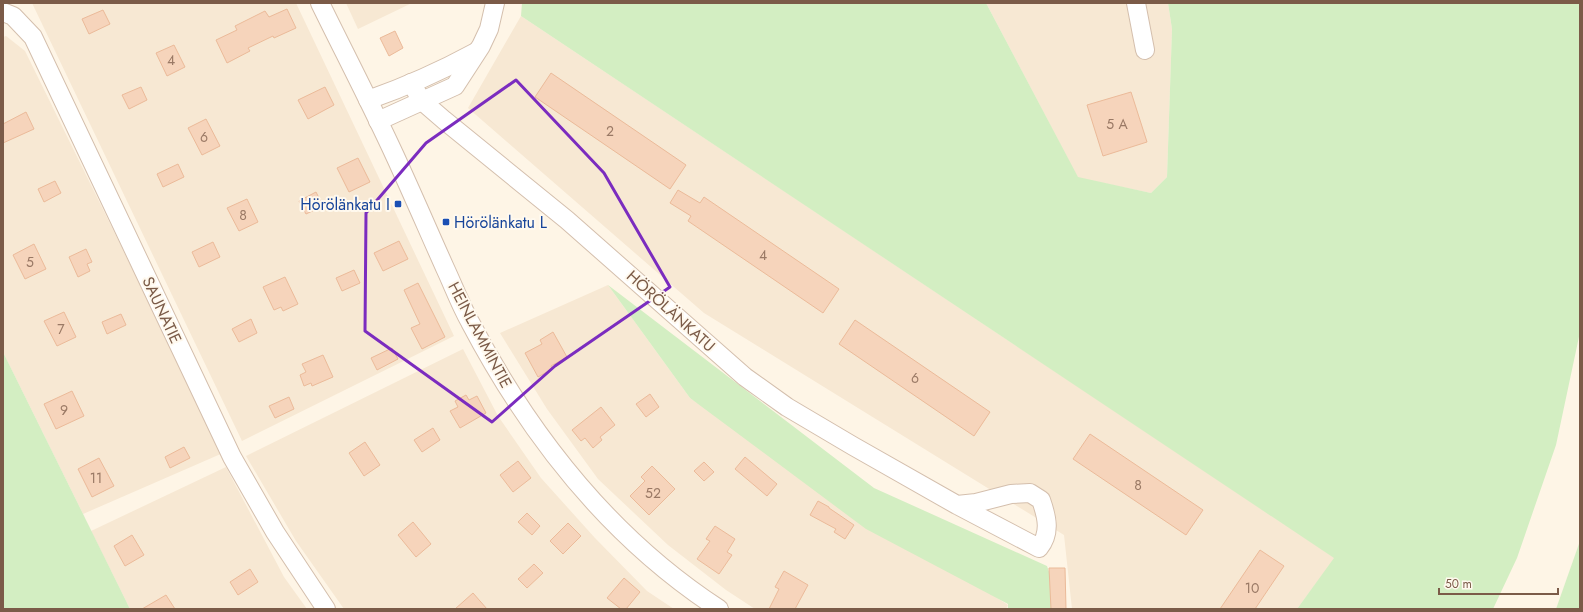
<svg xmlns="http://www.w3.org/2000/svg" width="1583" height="612" font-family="Jost,sans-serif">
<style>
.residential{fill:#f7e8d3}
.green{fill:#d3eec2}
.building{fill:#f6d4bb;stroke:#ebba99}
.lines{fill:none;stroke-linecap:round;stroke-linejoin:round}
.minor-casing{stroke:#d4bfad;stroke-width:20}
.minor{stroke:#fff;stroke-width:18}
.marked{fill:none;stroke:#7b2cbf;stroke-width:3;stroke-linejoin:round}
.transit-dot{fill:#1a4fb4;stroke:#fff9ee;stroke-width:1.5}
.labels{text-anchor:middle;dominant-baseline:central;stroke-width:4;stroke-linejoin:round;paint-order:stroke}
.number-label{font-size:14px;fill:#9a7965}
.transit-label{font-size:16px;fill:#164399;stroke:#fff9ee;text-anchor:end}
.street-label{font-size:16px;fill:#7b5b48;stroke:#fff9ee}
</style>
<rect width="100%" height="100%" fill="#fef5e6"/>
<!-- residential -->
<g class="residential">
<path d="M32 3H296L454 336 242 441Z"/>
<path d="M346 3H412L358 29Z"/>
<path d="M986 3H1168L1172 29 1167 177 1151 193 1078 178Z"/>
<path d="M521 16 1335 558 1297 609H1072L1064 535 704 313 468 108Z"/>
<path d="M6 36 25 51 223 453 83 514 3 352V37Z"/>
<path d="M608 285 690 398 1008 605 1006 609H755L726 590 668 545 598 479 547 409 500 333Z"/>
<path d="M463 349 498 416 541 478 595 538 647 591 674 609H344L296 541 246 456Z"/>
<path d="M226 467 284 577 307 609H130L91 531Z"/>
</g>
<!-- green -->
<g class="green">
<path d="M522 3H986L1078 177 1151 193 1167 177 1172 29 1168 3H1580V332L1556 445 1517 558 1493 609H1297L1334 558 521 16Z"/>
<path d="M608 285 874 488 1047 566 1062 609H1008V604L866 529 690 398Z"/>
<path d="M3 352 130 609H3Z"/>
<path d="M1580 541V609H1556Z"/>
</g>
<!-- building -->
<g class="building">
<path d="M287 9 296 28 274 38 273 36 248 48 250 51 227 63 216 40 237 30 235 26 265 11 269 17Z"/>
<path d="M103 10 110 24 89 34 82 19Z"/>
<path d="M395 31 403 48 389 56 380 38Z"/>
<path d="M174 45 185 67 167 76 156 53Z"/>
<path d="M551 73 686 165 670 189 535 97Z"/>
<path d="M141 87 147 100 129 109 122 95Z"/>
<path d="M325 87 334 105 308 119 298 100Z"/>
<path d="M1131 92 1147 142 1103 156 1087 105Z"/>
<path d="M26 112 34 129 3 143V124Z"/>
<path d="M206 119 220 146 202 155 188 128Z"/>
<path d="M358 158 370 182 349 192 337 168Z"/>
<path d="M178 164 184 177 163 187 157 174Z"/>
<path d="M55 181 61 193 44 202 38 189Z"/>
<path d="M678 190 700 203 704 197 839 289 823 313 688 221 691 216 670 203Z"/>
<path d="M316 192 323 206 306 214 299 201Z"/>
<path d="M247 199 258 222 239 231 227 208Z"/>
<path d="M399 241 408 259 383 271 374 253Z"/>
<path d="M213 242 220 257 199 267 192 252Z"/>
<path d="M34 244 46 269 25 279 13 255Z"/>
<path d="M86 249 92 262 87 264 90 271 78 277 69 257Z"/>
<path d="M354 270 360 283 342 291 336 278Z"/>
<path d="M285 277 298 304 283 311 281 307 274 310 263 287Z"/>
<path d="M418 283 445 337 422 349 411 328 420 324 404 290Z"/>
<path d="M64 312 76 337 57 346 44 321Z"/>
<path d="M121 314 126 325 107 334 102 322Z"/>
<path d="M251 319 257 333 239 342 232 329Z"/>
<path d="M855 320 990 412 974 436 839 344Z"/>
<path d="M553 332 567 357 551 366 552 369 538 377 525 353 542 344 540 340Z"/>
<path d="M392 348 398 359 377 370 371 358Z"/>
<path d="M323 355 333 377 312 386 311 383 304 386 300 375 306 372 302 364Z"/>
<path d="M72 391 84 416 56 429 44 404Z"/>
<path d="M650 394 659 407 646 417 636 404Z"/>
<path d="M466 395 469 400 477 396 486 413 460 428 450 411 458 407 455 401Z"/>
<path d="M289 397 294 409 275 418 269 406Z"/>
<path d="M601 407 615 425 600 437 602 440 593 448 585 438 581 441 572 430Z"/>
<path d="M433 428 440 440 422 452 414 440Z"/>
<path d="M1090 434 1203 510 1186 535 1073 459Z"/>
<path d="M365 442 380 465 364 476 349 453Z"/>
<path d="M184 447 190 458 170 468 165 457Z"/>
<path d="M745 457 777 484 767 496 735 469Z"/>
<path d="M99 458 114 486 92 497 78 469Z"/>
<path d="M518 461 531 478 513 492 500 475Z"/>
<path d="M704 462 714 472 704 481 694 471Z"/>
<path d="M652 466 675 489 649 515 630 496 645 481 641 477Z"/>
<path d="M818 501 829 507V508L854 525 845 539 834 532 836 529 810 515Z"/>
<path d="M527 513 540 526 532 535 518 522Z"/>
<path d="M413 522 431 544 416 557 398 535Z"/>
<path d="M568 523 581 536 563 554 550 541Z"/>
<path d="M715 526 735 539 727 552 732 555 719 574 697 559 710 541 706 539Z"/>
<path d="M132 535 144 555 125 566 114 546Z"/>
<path d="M1260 550 1284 566 1255 609H1220Z"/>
<path d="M534 564 543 573 527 588 518 579Z"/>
<path d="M1049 568H1065L1066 609H1051Z"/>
<path d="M250 569 258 582 238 595 230 582Z"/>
<path d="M784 571 808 585 795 609H769L779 589 775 587Z"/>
<path d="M624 578 640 592 626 609H621L607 598Z"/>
<path d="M473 593 487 609H455Z"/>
<path d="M166 595 175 609H142Z"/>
</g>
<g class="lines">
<defs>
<g id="minor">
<path d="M320 3C345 54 371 104 395 156 412 193 428 230 445 268 453 285 460 304 470 322 530 436 610 538 719 609"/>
<path d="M1136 3 1145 50"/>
<path d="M3 12 13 16 33 37 232 457 275 532 326 609"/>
<path d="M411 83 422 101 444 120 567 220 745 377 787 407 853 446 957 505 1039 548C1051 533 1047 517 1041 500L1030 493 1011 494 976 503 957 505"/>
<path d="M368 100C405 87 441 71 476 52"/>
<path d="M378 121 455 86 481 46 489 29 495 3"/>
</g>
</defs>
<!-- minor casing -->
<use href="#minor" class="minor-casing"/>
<!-- minor -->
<use href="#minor" class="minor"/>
</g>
<!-- marked area -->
<path class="marked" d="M516 80 604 173 670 287 555 366 492 422 365 331 366 213 426 143Z"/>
<!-- markers -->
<g class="transit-dot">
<rect x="394" y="200" width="8" height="8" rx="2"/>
<rect x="442" y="218" width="8" height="8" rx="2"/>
</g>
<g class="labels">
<!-- number labels -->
<g class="number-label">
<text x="171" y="60">4</text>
<text x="1117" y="124">5 A</text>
<text x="610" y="131">2</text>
<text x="204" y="137">6</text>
<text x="243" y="215">8</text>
<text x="763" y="255">4</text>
<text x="30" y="262">5</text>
<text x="61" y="329">7</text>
<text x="915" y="378">6</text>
<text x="64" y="410">9</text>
<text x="96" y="478">11</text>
<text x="1138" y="485">8</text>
<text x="653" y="493">52</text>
<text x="1252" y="588">10</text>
</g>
<!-- transit labels -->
<g class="transit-label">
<text x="390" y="204">Hörölänkatu I</text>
<text x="454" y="222" text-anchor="start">Hörölänkatu L</text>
</g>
<!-- street labels -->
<g class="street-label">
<text transform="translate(162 310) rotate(65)">SAUNATIE</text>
<text transform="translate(671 311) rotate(42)">HÖRÖLÄNKATU</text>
<text transform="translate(480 335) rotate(62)">HEINLAMMINTIE</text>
</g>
</g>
<!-- border -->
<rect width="1583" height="612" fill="none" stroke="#7b5b48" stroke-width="8"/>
<!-- scale -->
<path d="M1439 588v6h119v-6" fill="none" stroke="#7b5b48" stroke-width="2"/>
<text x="1445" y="588" font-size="12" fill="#7b5b48" stroke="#fff9ee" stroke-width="3" paint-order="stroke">50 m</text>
</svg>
